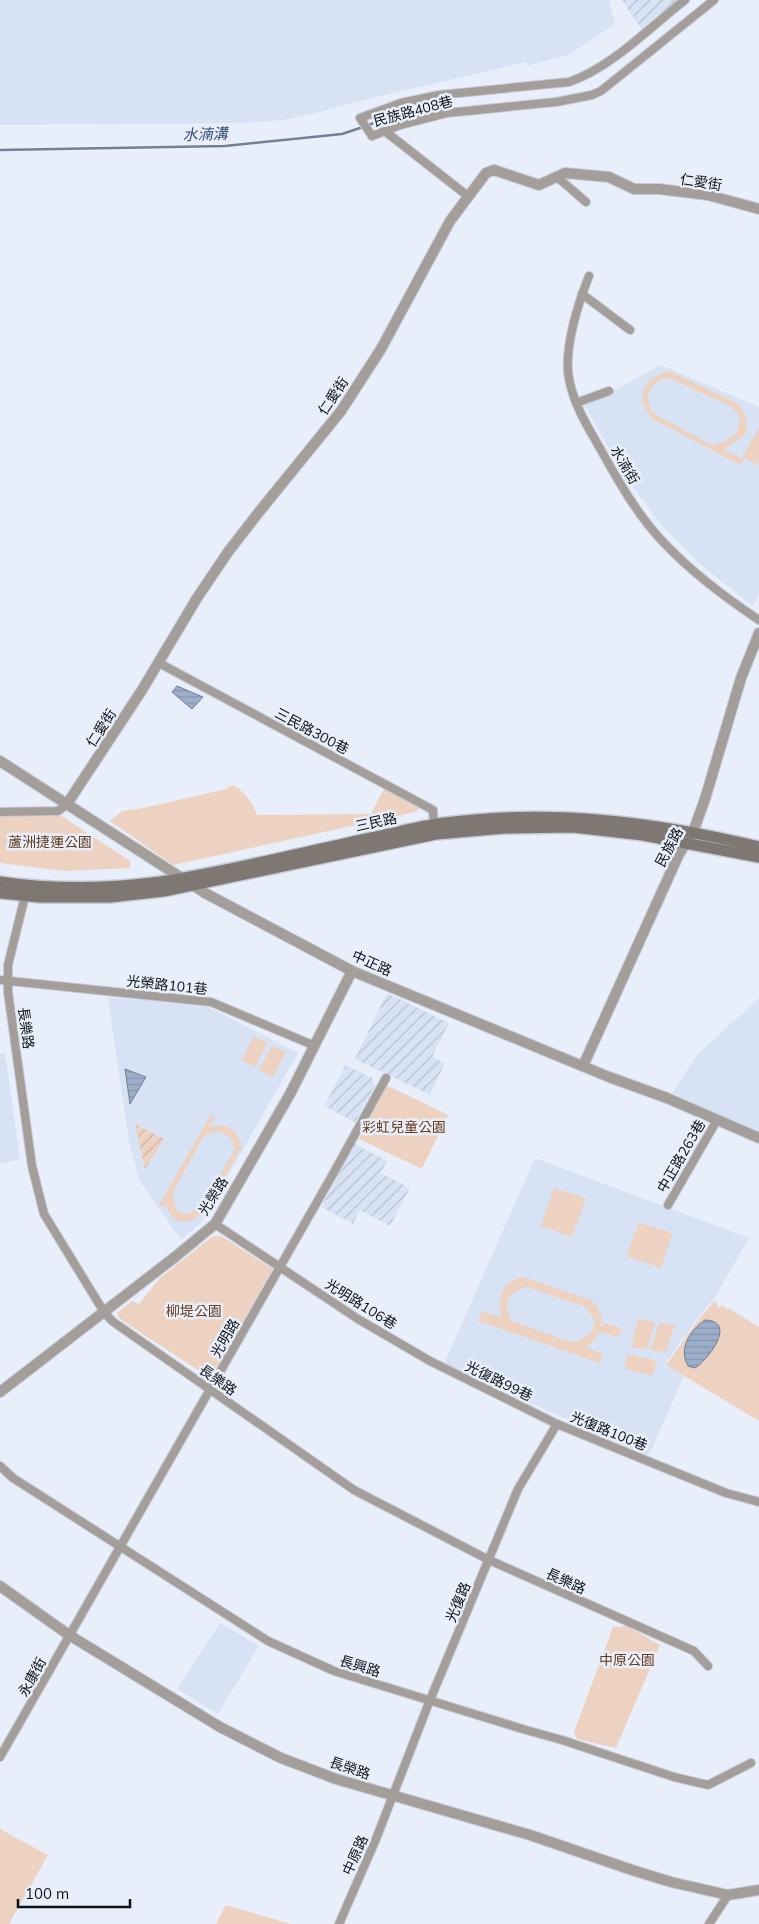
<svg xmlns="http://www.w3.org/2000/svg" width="759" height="1924" font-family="Mulish,'Noto Sans TC',sans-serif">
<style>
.built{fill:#d7e3f4}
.industrial{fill:url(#industrial-furrows)}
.green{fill:#edd2c1;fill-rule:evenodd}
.garden{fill:url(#garden-furrows)}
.water{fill:url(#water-rules);stroke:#727f94}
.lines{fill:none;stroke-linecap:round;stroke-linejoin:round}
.stream{stroke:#727f94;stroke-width:2.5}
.minor-casing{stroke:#c5cbd6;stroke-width:10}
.tertiary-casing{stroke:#c5cbd6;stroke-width:12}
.secondary-casing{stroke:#c5cbd6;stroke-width:14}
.minor{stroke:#a39e9a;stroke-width:8}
.tertiary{stroke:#a39e9a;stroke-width:10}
.secondary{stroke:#7e7772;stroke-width:11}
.labels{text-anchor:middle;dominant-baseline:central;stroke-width:5;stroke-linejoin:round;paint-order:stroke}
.street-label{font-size:14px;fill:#0e1115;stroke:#e8effb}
.park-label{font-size:14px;fill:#663c1d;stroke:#e8effb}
.water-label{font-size:15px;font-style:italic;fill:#334b74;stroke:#e8effb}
</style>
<defs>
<pattern id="industrial-furrows" width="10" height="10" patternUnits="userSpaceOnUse" patternTransform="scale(1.25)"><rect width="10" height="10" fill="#d7e3f4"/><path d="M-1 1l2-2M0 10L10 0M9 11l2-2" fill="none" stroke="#b7c2d0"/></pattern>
<pattern id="garden-furrows" width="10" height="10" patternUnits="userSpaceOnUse" patternTransform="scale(1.25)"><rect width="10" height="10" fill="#edd2c1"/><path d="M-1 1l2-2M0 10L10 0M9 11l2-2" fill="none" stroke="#cab3a5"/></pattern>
<pattern id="water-rules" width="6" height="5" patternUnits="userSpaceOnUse" patternTransform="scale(1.25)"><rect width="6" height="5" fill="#9daeca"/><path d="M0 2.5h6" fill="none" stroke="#8695ad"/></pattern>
</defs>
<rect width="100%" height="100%" fill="#e8effb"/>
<!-- built -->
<g class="built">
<path d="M0 0H609L615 24 570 54 527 66 526 62 364 100 316 113 284 120 245 123 0 125Z"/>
<path d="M661 365 759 407V594L752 606 698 562 659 522 623 473 585 406Z"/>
<path d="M108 998 150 1000 208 1007 298 1053 201 1223 181 1240 139 1180 129 1142Z"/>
<path d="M759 998V1133L672 1093 697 1055Z"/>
<path d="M5 1053 20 1159 0 1164V1054Z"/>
<path d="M535 1158 749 1238 715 1297 695 1322 665 1364 684 1376 650 1453 646 1455 444 1364Z"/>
<path d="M220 1623 259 1646 218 1714 177 1689Z"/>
</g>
<!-- industrial -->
<g class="industrial">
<path d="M622 0H690L645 35Z"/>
<path d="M387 993 449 1023 432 1057 445 1063 430 1095 355 1059Z"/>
<path d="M346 1065 372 1078 375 1086 355 1122 324 1106Z"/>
<path d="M355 1144 387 1161 381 1173 410 1188 390 1226 360 1210 353 1224 321 1207Z"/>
</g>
<!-- green -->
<g class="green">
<path d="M665 372H671L737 403 741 408 747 422V429L745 435 724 449 744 460 740 465 651 418 642 402 644 388 652 378ZM662 379H671L728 405 736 411 740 418 737 433 721 443 712 445 654 414C644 400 647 387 662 379Z"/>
<path d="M758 429H759V465L742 457Z"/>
<path d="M232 785C242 788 254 805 257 815L371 814 384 789 419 808 416 812 173 865 110 821 122 811 143 808 226 789Z"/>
<path d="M0 814 60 815 130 861V868L63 871 0 863Z"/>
<path d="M254 1037 268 1043 255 1067 241 1060Z"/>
<path d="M272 1046 286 1052 273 1077 259 1070Z"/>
<path d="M386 1085 448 1115 422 1169 359 1139Z"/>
<path d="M211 1114 215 1116 209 1127C227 1123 239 1128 241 1148 234 1160 209 1209 201 1215 184 1228 171 1222 165 1203L163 1207 159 1205ZM217 1131 230 1137 235 1149 201 1208 187 1214 180 1212 175 1207 173 1193 203 1137Z"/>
<path d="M554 1188 586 1198 572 1237 541 1226Z"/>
<path d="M639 1223 673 1233 661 1268 626 1256Z"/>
<path d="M213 1236H221L273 1269 210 1378 120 1319 117 1313 132 1301 139 1304 160 1278Z"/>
<path d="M523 1277 591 1300C600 1309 603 1316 601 1328L604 1323 621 1328 619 1337 600 1332 595 1340 586 1347 603 1354 600 1363 478 1321 482 1311 502 1317C496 1299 502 1280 523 1277ZM527 1287 586 1307 595 1321 591 1333 578 1341 571 1342 512 1321C502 1304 508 1292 527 1287Z"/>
<path d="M714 1301 718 1305 717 1307 719 1308 722 1305 726 1308 725 1309H730L759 1327V1421L666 1365 696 1323Z"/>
<path d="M638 1319 655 1322 647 1349 631 1347Z"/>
<path d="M659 1323 675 1325 666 1352 650 1350Z"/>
<path d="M628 1354 657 1361 652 1376 624 1368Z"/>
<path d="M627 1626 660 1645 616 1748 577 1739 574 1732 613 1627Z"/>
<path d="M0 1829 48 1855 9 1924H0Z"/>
<path d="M226 1905 291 1924H216Z"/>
</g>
<!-- garden -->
<path class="garden" d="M135 1124 164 1139 145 1169Z"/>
<!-- water -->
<g class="water">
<path d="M177 686 203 697 192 709 172 692Z"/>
<path d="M125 1069 146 1077 130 1104Z"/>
<path d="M705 1320C738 1321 708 1360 695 1368L688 1366C678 1349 690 1330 705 1320Z"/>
</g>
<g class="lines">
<!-- stream -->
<g class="stream">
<path d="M368 125 407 112"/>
<path d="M0 150 225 146 342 134 363 127"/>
</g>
<defs>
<g id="minor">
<path d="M685 0C650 27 612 67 569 82L439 95 401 103 360 118 372 136 400 125 447 113 556 102 592 95 601 91 714 0"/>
<path d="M386 132 469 197"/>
<path d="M556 176 586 202"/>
<path d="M589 276C578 304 566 342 568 372 571 398 584 421 597 443 617 479 638 517 667 546 695 575 726 598 759 620"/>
<path d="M582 294 630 330"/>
<path d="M576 403 609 391"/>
<path d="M159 663 433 810 434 827"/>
<path d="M0 812 58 811 67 804"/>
<path d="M25 896 8 965V992L32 1166 44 1214 104 1312 112 1321 354 1490 489 1560 694 1651 708 1666"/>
<path d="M0 980 211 1002 315 1046"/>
<path d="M668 1205 717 1120"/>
<path d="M215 1224 358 1319 430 1361 557 1424 726 1493 759 1502"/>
<path d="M0 1466 13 1478 268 1641 334 1671 526 1730 562 1740 674 1777 708 1785 751 1763"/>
<path d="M0 1757 333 1174 386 1078"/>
<path d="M339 1924 376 1839 430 1700 518 1489 557 1424"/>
<path d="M709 1924 728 1895"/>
</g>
<g id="tertiary">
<path d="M0 761 205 893 352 971 609 1077 667 1098 759 1138"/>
<path d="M67 804 142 690 197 598 228 552 259 512 341 411 381 349 450 221 486 173 494 170 539 185 565 173 609 177 634 189H659L708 195 759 209"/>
<path d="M583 1066 679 854 693 832 705 799 741 678 759 633"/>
<path d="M0 1392 175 1257 215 1224 290 1094 352 971"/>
<path d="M0 1586 69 1635 220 1727 281 1758 336 1779 530 1835 632 1870 671 1882 728 1895 759 1890"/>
</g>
<g id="secondary">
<path d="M0 882C54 890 107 889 160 882 231 871 301 853 371 838 395 833 420 826 445 823 551 809 656 822 759 847"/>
<path d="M0 893 40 897H110L164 891 436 834 505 828 573 827 643 835 759 857"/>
</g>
</defs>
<!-- minor casing -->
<use href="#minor" class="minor-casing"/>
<!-- tertiary casing -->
<use href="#tertiary" class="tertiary-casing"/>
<!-- secondary casing -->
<use href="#secondary" class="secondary-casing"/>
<!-- minor -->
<use href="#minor" class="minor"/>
<!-- tertiary -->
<use href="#tertiary" class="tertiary"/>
<!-- secondary -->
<use href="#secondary" class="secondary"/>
</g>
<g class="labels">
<!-- street labels -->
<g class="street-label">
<text transform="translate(413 111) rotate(-15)">民族路408巷</text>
<text transform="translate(701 182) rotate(9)">仁愛街</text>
<text transform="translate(333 396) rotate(-56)">仁愛街</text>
<text transform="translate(625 465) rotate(59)">水湳街</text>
<text transform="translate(101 728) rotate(-57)">仁愛街</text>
<text transform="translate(312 731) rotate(28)">三民路300巷</text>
<text transform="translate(376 822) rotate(-12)">三民路</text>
<text transform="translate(669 847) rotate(-62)">民族路</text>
<text transform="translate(372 963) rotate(24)">中正路</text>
<text transform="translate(167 985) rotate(6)">光榮路101巷</text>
<text transform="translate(26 1028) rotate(82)">長樂路</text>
<text transform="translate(681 1156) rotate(-60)">中正路263巷</text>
<text transform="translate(213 1196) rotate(-58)">光榮路</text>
<text transform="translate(361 1304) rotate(32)">光明路106巷</text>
<text transform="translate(225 1338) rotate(-60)">光明路</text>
<text transform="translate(218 1380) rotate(35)">長樂路</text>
<text transform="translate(499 1381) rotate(26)">光復路99巷</text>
<text transform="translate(609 1431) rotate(22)">光復路100巷</text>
<text transform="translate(566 1581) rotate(24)">長樂路</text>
<text transform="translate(458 1602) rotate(-67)">光復路</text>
<text transform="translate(360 1666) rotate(17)">長興路</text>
<text transform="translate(32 1677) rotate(-61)">永康街</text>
<text transform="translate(350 1768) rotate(18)">長榮路</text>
<text transform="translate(355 1855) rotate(-66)">中原路</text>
</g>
<!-- park labels -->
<g class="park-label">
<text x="50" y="842">蘆洲捷運公園</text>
<text x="404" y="1127">彩虹兒童公園</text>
<text x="194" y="1311">柳堤公園</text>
<text x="627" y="1660">中原公園</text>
</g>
<!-- water labels -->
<g class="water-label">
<text transform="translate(205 134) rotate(-2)">水湳溝</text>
</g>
</g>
<!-- scale -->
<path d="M18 1899v8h112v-8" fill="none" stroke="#0e1115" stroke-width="2.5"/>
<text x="25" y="1899" font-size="15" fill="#0e1115" stroke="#e8effb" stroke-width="4" paint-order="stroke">100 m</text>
</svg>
